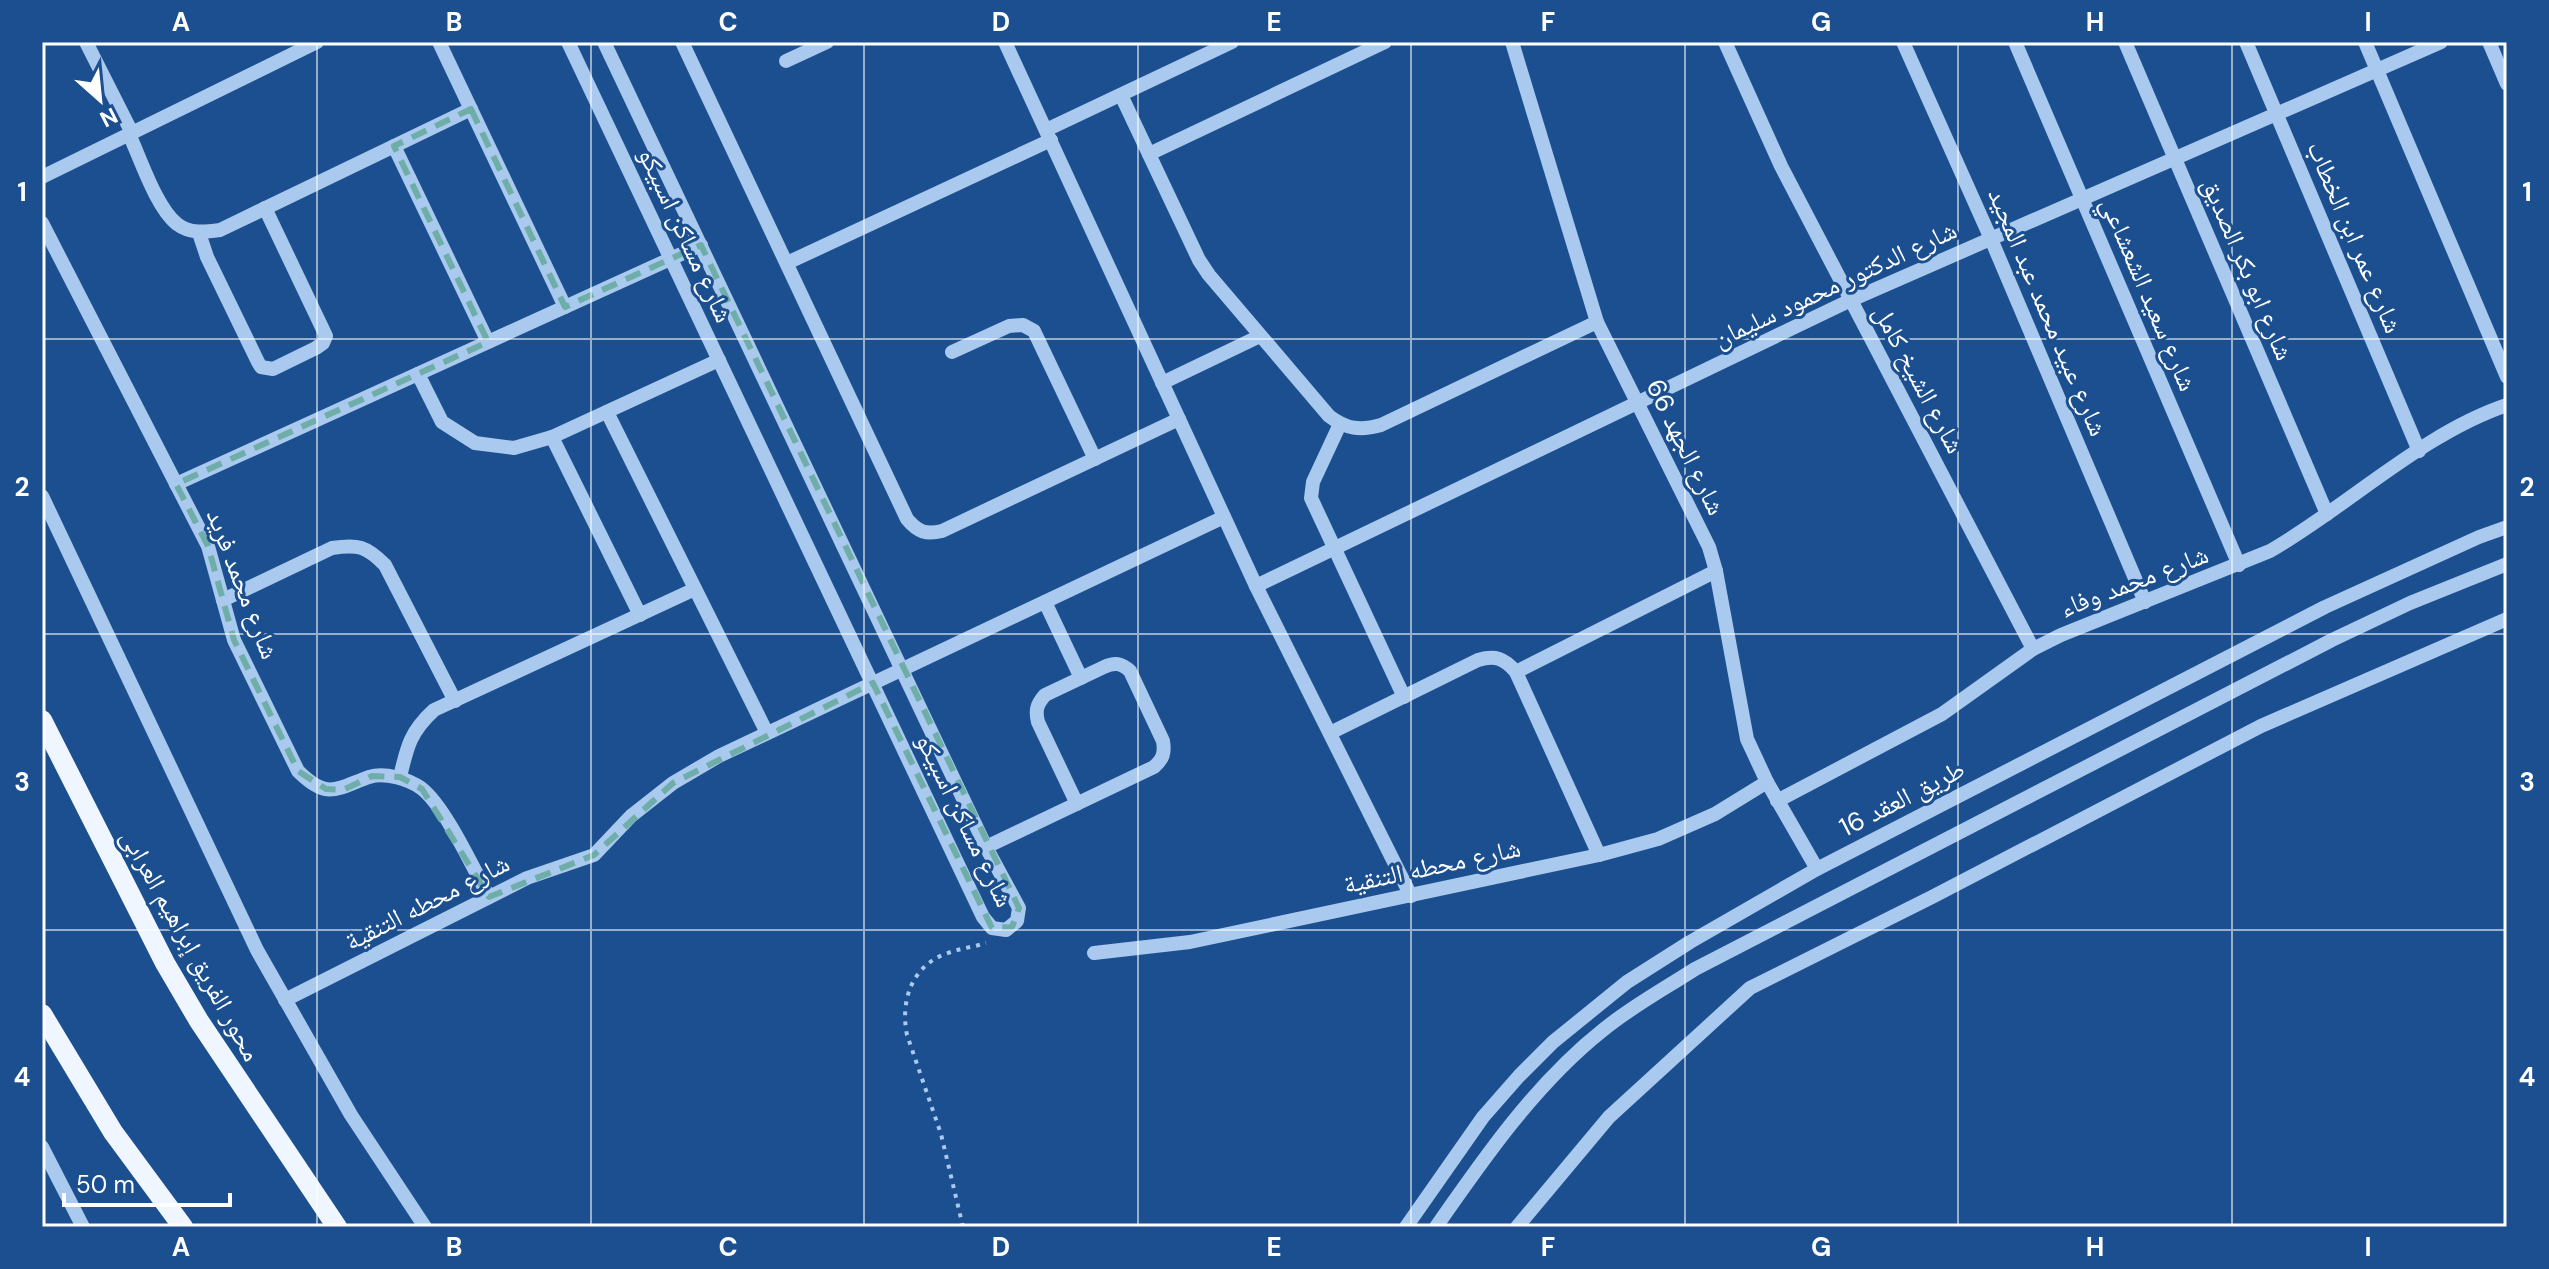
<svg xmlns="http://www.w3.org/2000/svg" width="2549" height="1269" font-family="'DM Sans','Noto Naskh Arabic',sans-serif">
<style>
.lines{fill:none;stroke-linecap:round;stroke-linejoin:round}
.path{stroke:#a9c9ee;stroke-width:4;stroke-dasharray:4 6;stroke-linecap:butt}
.minor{stroke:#a9c9ee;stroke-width:14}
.major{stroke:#f0f6ff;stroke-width:20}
.marked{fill:none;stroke:#6fada8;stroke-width:6;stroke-dasharray:16 10;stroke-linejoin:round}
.grid{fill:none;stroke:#fff;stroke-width:2;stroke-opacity:0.55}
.labels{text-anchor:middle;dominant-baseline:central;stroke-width:6;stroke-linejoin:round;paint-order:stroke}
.street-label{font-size:26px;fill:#fff;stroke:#1b4f8f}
.neatline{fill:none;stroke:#fff;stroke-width:3}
.grid-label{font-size:26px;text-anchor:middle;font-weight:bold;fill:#fff}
</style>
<rect width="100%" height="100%" fill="#1b4f8f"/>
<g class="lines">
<!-- path -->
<path class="path" d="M963 1227 941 1134 907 1035C900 1000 912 965 948 953 961 948 974 947 986 943"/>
<!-- minor -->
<g class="minor">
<path d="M86 42 132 133"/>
<path d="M439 42 565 307"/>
<path d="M568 42 983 917 992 928 1006 930 1017 921 1019 908 986 847 604 42"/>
<path d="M682 42 907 519C918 532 926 535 942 531L1179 419"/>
<path d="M1005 42 1256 586 1411 896"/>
<path d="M1512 42 1597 322 1709 547 1716 571 1747 739 1767 782 1817 869"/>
<path d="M1725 42 1781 166 2033 649"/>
<path d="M1903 42 1991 239 2145 602"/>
<path d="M2015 42 2239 565"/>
<path d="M2125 42 2327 514"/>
<path d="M2246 42 2419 451"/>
<path d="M2365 42 2507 377"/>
<path d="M2489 42 2507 84"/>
<path d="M786 61 827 42"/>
<path d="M1121 95 1199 260 1209 275 1329 416C1346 429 1360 431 1381 425L1597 322"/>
<path d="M1046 130 1232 42"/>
<path d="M129 134C141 160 156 207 177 224 190 234 205 232 220 230L471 109"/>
<path d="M394 146 488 342"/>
<path d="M1149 154 1385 42"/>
<path d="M42 177 317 42"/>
<path d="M42 223 208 546 234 640 298 771C327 800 336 789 369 777 385 772 408 779 421 788 445 806 474 870 489 897"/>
<path d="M199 233 207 257 258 362 261 367 273 369 316 348 323 343 326 336 265 208"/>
<path d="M787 263 1051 140"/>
<path d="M952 352 1009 326 1023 325 1034 331 1095 459"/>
<path d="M418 374 442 422 475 443 514 448 552 437 719 360"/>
<path d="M1162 383 1260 336"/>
<path d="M607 412 767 733"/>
<path d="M1340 424 1313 482 1311 498 1404 697"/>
<path d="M552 437 640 615"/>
<path d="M176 484 701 245"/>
<path d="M42 496 257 950 351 1115 425 1227"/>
<path d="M1256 586 1851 300 2441 42"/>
<path d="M223 600 332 548C358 544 366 546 385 565L455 701"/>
<path d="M1045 602 1081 678"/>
<path d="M1516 672 1716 571"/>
<path d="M1330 733 1478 660C1495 655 1504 658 1516 672L1599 855"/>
<path d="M400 777C407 747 410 732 434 710L695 589"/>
<path d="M1777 801 1942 714 2033 649 2061 635 2270 551C2348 506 2423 433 2507 405"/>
<path d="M986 847 1154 767C1163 759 1165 753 1163 741L1130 671C1121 663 1115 662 1104 667L1045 695C1037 704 1035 710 1038 722L1077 804"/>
<path d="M1094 953 1190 942 1599 855 1658 839 1715 814 1767 782"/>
<path d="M285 1000 527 878 594 855 631 816 673 783 719 756 1224 517"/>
<path d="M42 1147 83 1227"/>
<path d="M1406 1227 1483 1117 1519 1076 1553 1042 1627 982 1690 942 1817 869 2325 607 2479 537 2507 527"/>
<path d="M1436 1227C1484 1158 1536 1083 1603 1030 1631 1007 1664 989 1695 969L2332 640 2410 603 2507 564"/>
<path d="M1517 1227 1609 1117 1750 988 1932 897 2261 726 2507 619"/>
</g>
<!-- major -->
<g class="major">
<path d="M42 720 165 963 199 1021 337 1227"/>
<path d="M42 1014 113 1132 183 1227"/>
</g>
</g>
<!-- marked area -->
<path class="marked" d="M471 109 565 307 701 245 1019 908 1012 927 992 928 873 683 673 783 594 855 489 897 422 789 400 777 372 776 343 790 326 789 298 771 234 640 208 546 176 484 488 342 394 146Z"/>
<!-- grid -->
<path class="grid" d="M317 42V1227M591 42V1227M864 42V1227M1138 42V1227M1411 42V1227M1685 42V1227M1958 42V1227M2232 42V1227M42 339H2507M42 634H2507M42 930H2507"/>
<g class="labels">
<!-- street labels -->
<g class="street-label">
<text transform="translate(686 235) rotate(65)">شارع مساكن اسبيكو</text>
<text transform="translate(2355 237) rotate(67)">شارع عمر ابن الخطاب</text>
<text transform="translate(2248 269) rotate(67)">شارع ابو بكر الصديق</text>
<text transform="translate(1835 284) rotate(-25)">شارع الدكتور محمود سليمان</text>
<text transform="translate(2149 294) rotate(67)">شارع سعيد الشعشاعي</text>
<text transform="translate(2048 312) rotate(67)">شارع عبيد محمد عبد المجيد</text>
<text transform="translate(1919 379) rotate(62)">شارع الشيخ كامل</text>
<text transform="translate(1686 447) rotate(64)">شارع الجهد 66</text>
<text transform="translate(2134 581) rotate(-21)">شارع محمد وفاء</text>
<text transform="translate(243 584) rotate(69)">شارع محمد فريد</text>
<text transform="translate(1902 798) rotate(-27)">طريق العقد 16</text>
<text transform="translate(965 820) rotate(64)">شارع مساكن اسبيكو</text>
<text transform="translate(1432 866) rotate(-12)">شارع محطه التنقية</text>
<text transform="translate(427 902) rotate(-27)">شارع محطه التنقية</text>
<text transform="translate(191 945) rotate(61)">محور الفريق إبراهيم العرابى</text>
</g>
</g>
<!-- border -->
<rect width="2549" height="1269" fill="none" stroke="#1b4f8f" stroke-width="88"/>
<!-- north arrow -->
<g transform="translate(100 100) rotate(153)" stroke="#1b4f8f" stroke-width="6" paint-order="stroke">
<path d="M0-6L14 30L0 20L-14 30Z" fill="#ffffff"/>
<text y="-12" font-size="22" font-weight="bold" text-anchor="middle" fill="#ffffff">N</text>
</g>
<!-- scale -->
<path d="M64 1193v12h166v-12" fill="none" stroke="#ffffff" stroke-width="4"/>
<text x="76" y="1193" font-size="24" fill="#ffffff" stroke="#1b4f8f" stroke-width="6" paint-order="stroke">50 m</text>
<rect x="44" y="44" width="2461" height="1181" class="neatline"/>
<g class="grid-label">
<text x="181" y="31">A</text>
<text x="454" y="31">B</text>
<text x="728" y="31">C</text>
<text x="1001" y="31">D</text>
<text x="1274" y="31">E</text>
<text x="1548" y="31">F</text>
<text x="1821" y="31">G</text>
<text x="2095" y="31">H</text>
<text x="2368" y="31">I</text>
<text x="22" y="201">1</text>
<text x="2527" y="201">1</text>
<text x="22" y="496">2</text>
<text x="2527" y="496">2</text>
<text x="22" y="791">3</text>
<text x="2527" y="791">3</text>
<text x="22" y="1086">4</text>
<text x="2527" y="1086">4</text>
<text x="181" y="1256">A</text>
<text x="454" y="1256">B</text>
<text x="728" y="1256">C</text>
<text x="1001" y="1256">D</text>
<text x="1274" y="1256">E</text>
<text x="1548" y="1256">F</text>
<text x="1821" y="1256">G</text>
<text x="2095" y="1256">H</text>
<text x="2368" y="1256">I</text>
</g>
</svg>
